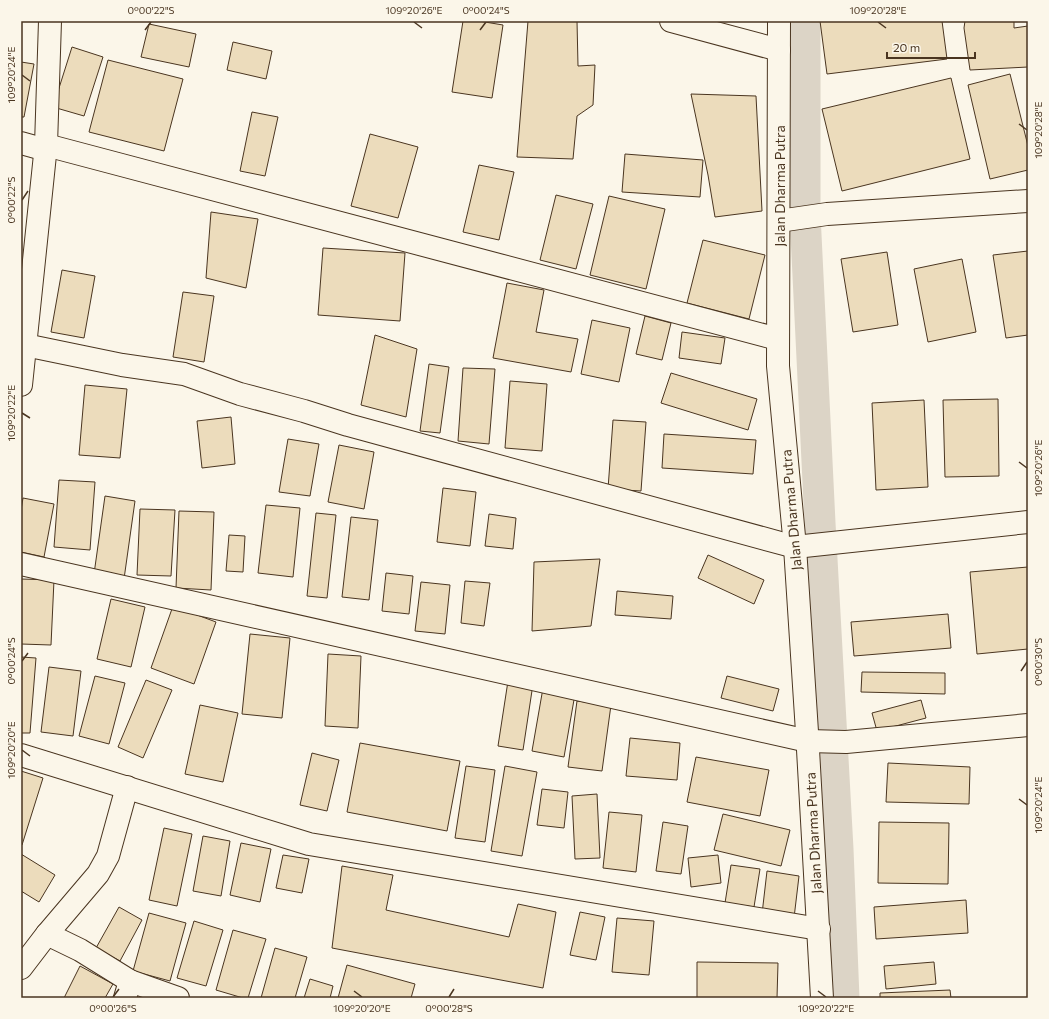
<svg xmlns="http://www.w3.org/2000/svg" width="1049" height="1019" font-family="Commissioner,sans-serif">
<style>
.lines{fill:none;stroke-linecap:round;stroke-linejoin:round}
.canal{stroke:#dcd4c6;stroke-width:31}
.building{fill:#ecdcbc;stroke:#4a3520}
.minor-casing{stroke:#4a3520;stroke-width:24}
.minor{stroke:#fbf6e9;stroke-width:22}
.ticks{fill:none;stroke:#4a3520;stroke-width:1.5}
.labels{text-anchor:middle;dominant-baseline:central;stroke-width:3;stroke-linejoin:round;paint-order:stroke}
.street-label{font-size:14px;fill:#4a3520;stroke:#fbf6e9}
.neatline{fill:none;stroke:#4a3520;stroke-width:1.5}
.ticks-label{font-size:10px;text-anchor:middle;fill:#4a3520}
</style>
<rect width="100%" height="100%" fill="#fbf6e9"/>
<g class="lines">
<!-- canal -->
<path class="canal" d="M805 21V214L820 523 838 849 844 998"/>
</g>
<!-- building -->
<g class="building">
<path d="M463 21H479L503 25 492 98 452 92Z"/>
<path d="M528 21H577L578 66 595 65 593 105 577 116 573 159 517 157Z"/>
<path d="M820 21H942L947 59 827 74Z"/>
<path d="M965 21H1014V28L1028 26V67L970 70 964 28Z"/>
<path d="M149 24 196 34 189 67 141 57Z"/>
<path d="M233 42 272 51 266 79 227 70Z"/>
<path d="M72 47 103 57 84 116 53 107Z"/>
<path d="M108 60 183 79 164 151 89 132Z"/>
<path d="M21 62 34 64 24 117H21Z"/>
<path d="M1010 74 1028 146V170L990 179 968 85Z"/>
<path d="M951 78 970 159 842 191 822 109Z"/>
<path d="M691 94 756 96 762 211 715 217 708 175Z"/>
<path d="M252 112 278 117 265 176 240 171Z"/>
<path d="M370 134 418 147 398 218 351 206Z"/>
<path d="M625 154 703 160 700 197 622 192Z"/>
<path d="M479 165 514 172 499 240 463 232Z"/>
<path d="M556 195 593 204 576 269 540 260Z"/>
<path d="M609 196 665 209 646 289 590 275Z"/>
<path d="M211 212 258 219 246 288 206 278Z"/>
<path d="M703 240 765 255 749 319 687 303Z"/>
<path d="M323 248 405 253 400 321 318 315Z"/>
<path d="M1028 251V335L1006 338 993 255Z"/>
<path d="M887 252 898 325 853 332 841 259Z"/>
<path d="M962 259 976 332 928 342 914 269Z"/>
<path d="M62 270 95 276 84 338 51 332Z"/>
<path d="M507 283 544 290 536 332 578 339 571 372 493 358Z"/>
<path d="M183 292 214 296 204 362 173 357Z"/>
<path d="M645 316 671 323 662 360 636 354Z"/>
<path d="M592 320 630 328 619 382 581 374Z"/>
<path d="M682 332 725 338 721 364 679 358Z"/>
<path d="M375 335 417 349 406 417 361 405Z"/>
<path d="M429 364 449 367 440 433 420 431Z"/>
<path d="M463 368 495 369 489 444 458 441Z"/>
<path d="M671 373 757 399 748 430 661 403Z"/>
<path d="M510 381 547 384 542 451 505 448Z"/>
<path d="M85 385 127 389 120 458 79 455Z"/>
<path d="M998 399 999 476 945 477 943 400Z"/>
<path d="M924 400 928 487 876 490 872 403Z"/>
<path d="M231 417 235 464 202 468 197 421Z"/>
<path d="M613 420 646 422 641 491 608 489Z"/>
<path d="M664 434 756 440 753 474 662 468Z"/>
<path d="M288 439 319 444 310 496 279 492Z"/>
<path d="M339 445 374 452 364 509 328 502Z"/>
<path d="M59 480 95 482 90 550 54 547Z"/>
<path d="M443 488 476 492 470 546 437 542Z"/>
<path d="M105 496 135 501 124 579 94 574Z"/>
<path d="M23 498 54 504 44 557 21 552V510Z"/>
<path d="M266 505 300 508 293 577 258 573Z"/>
<path d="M140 509 175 510 171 576 137 575Z"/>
<path d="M179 511 214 512 211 590 176 588Z"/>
<path d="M316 513 336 515 327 598 307 596Z"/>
<path d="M489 514 516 518 513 549 485 546Z"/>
<path d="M351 517 378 520 369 600 342 597Z"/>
<path d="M229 535 245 536 243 572 226 571Z"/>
<path d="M708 555 764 580 754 604 698 578Z"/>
<path d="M600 559 591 626 532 631 534 562Z"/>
<path d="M1028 567V649L977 654 970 572Z"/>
<path d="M386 573 413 576 409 614 382 611Z"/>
<path d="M21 579 54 580 51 645 21 644Z"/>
<path d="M465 581 490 583 484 626 461 623Z"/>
<path d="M421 582 450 585 445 634 415 631Z"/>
<path d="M617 591 673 596 671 619 615 615Z"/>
<path d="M111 599 145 607 131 667 97 659Z"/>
<path d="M173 606 216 622 194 684 151 668Z"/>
<path d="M948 614 951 648 854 656 851 622Z"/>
<path d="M250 634 290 638 282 718 242 714Z"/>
<path d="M328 654 361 656 358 728 325 726Z"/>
<path d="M21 657 36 658 30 733H21Z"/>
<path d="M49 667 81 671 73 736 41 732Z"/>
<path d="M862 672 945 673V694L861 692Z"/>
<path d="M95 676 125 683 109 744 79 736Z"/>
<path d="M727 676 779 689 773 711 721 698Z"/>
<path d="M146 680 172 690 143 758 118 747Z"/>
<path d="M508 681 533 684 523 750 498 746Z"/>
<path d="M543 688 575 694 564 757 532 751Z"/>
<path d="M921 700 926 718 877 731 872 713Z"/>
<path d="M577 701 611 705 602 771 568 767Z"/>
<path d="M200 705 238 713 223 782 185 774Z"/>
<path d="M630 738 680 743 677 780 626 776Z"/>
<path d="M360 743 460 761 447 831 347 812Z"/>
<path d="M312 753 339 760 327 811 300 805Z"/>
<path d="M696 757 769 770 760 816 687 802Z"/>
<path d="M888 763 970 767 969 804 886 802Z"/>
<path d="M466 766 495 770 485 842 455 838Z"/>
<path d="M505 766 537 772 522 856 491 851Z"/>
<path d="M21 771 43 778 22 845H21Z"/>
<path d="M542 789 568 792 564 828 537 825Z"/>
<path d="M597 794 600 858 575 859 572 796Z"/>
<path d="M609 812 642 815 636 872 603 868Z"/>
<path d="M723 814 790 830 781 866 714 850Z"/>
<path d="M663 822 688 826 681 874 656 871Z"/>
<path d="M879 822 949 823 948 884 878 883Z"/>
<path d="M164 828 192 834 177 906 149 900Z"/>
<path d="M203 836 230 841 221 896 193 891Z"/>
<path d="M241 843 271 849 260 902 230 895Z"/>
<path d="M21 854 55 875 39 902 21 891Z"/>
<path d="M283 855 309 859 302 893 276 888Z"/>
<path d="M718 855 721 883 691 887 688 858Z"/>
<path d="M731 865 760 869 754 907 725 903Z"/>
<path d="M342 866 393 875 386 910 509 937 518 904 556 912 543 988 332 948Z"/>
<path d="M767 871 799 876 794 918 762 914Z"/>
<path d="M966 900 968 933 876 939 874 907Z"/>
<path d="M119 907 142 920 120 961 96 948Z"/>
<path d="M580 912 605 917 596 960 570 955Z"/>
<path d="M149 913 186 923 170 981 133 971Z"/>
<path d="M617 918 654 921 649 975 612 972Z"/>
<path d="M194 921 223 930 206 986 177 978Z"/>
<path d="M233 930 266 939 248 998H243L216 990Z"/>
<path d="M275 948 307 957 295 998H261Z"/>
<path d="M697 962 778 963 777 998H697Z"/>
<path d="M934 962 936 984 886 989 884 966Z"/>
<path d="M347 965 415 984 411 998H338Z"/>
<path d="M80 966 113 984 105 998H64Z"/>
<path d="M310 979 333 986 330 998H304Z"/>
<path d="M950 990 951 998H880V993Z"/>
</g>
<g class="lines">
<defs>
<g id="minor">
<path d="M671 21 779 50"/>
<path d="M779 21 778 366 795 547 807 732 822 998"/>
<path d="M21 143 46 150"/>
<path d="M46 145 778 339"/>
<path d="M779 221 827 214 1028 201"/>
<path d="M25 345 122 365 184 374 240 394 304 411 348 425 795 547 1028 522"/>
<path d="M21 385 46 145 50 21"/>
<path d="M21 564 808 741 846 742 1028 725"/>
<path d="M21 755 309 844 819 929"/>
<path d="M47 934 80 950 130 981 178 998"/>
<path d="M21 968 47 934 98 874 108 856 127 787"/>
<path d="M125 998 130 981"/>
</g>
</defs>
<!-- minor casing -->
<use href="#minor" class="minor-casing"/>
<!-- minor -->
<use href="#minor" class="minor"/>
</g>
<!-- ticks -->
<path class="ticks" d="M414 22 422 28M878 22 886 28M145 30 151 22M480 30 486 22M22 75 30 81M1019 124 1027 130M22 200 28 191M22 413 30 418M1019 462 1027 468M22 661 28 653M1021 671 1027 662M22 750 30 756M1019 799 1027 805M354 991 362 997M818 991 826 997M113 997 119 989M449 997 454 989"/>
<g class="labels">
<!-- street labels -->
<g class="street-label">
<text transform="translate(779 186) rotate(-90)">Jalan Dharma Putra</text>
<text transform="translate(791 510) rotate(-95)">Jalan Dharma Putra</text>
<text transform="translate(813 833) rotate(-93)">Jalan Dharma Putra</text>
</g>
</g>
<!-- border -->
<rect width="1049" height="1019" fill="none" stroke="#fbf6e9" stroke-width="44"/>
<!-- scale -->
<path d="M887 52v6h88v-6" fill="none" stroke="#4a3520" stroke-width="2"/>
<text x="893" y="52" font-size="12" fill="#4a3520" stroke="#fbf6e9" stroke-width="3" paint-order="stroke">20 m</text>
<rect x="22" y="22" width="1005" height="975" class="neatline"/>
<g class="ticks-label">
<text x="151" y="14">0°00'22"S</text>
<text x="414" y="14">109°20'26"E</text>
<text x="486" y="14">0°00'24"S</text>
<text x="878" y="14">109°20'28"E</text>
<text transform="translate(11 75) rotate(-90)" y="4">109°20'24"E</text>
<text transform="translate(1038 130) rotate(-90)" y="4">109°20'28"E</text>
<text transform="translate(11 200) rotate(-90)" y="4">0°00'22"S</text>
<text transform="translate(11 413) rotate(-90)" y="4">109°20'22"E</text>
<text transform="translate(1038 468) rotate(-90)" y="4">109°20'26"E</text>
<text transform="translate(11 661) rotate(-90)" y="4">0°00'24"S</text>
<text transform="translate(1038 662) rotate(-90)" y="4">0°00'30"S</text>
<text transform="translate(11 750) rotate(-90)" y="4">109°20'20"E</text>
<text transform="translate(1038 805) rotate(-90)" y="4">109°20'24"E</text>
<text x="113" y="1012">0°00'26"S</text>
<text x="362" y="1012">109°20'20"E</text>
<text x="449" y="1012">0°00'28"S</text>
<text x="826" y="1012">109°20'22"E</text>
</g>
</svg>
